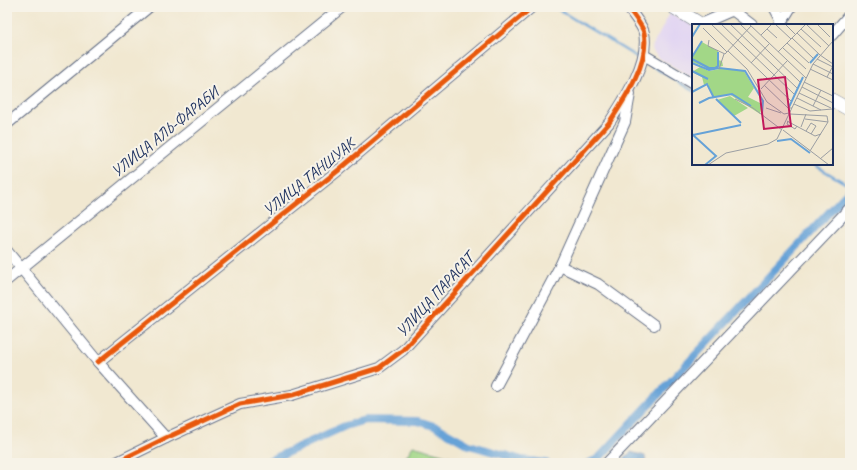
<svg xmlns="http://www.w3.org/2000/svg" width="857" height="470" font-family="Caveat,sans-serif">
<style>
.built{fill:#e1d4f3}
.grass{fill:#a2d787;stroke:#5e8372}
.water{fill:url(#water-ripples);stroke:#40689a}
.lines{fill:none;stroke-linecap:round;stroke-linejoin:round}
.stream{stroke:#66a2d7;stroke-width:2.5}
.canal{stroke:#66a2d7;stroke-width:8}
.minor-casing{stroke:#667086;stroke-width:12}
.major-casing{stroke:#667086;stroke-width:14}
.minor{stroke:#fff;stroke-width:10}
.major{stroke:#fff;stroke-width:13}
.cycleway-casing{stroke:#f7f3e8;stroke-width:8}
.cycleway{stroke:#e8590c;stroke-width:5}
.labels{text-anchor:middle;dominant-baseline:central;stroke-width:4;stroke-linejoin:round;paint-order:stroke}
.street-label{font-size:16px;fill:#1b2f5e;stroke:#f7f3e8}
.inset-river{fill:none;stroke:#66a2d7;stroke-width:2}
.inset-road{fill:none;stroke:#9b9ea3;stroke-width:1}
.view{fill:#c2185b;fill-opacity:0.15;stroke:#c2185b;stroke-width:2}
.inset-edge{fill:none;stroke:#1b2f5e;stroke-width:2}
</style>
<defs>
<pattern id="water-ripples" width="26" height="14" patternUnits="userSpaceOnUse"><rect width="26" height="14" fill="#66a2d7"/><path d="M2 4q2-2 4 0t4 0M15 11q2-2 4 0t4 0" fill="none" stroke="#5384b2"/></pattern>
</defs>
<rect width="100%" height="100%" fill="#f7f3e8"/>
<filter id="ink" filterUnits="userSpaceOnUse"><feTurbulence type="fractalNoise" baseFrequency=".025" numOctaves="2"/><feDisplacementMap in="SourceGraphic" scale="8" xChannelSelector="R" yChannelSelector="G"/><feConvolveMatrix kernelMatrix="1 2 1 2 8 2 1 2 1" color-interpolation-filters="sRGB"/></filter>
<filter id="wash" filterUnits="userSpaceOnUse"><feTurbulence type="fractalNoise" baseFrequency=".012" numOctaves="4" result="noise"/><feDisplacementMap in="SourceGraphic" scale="16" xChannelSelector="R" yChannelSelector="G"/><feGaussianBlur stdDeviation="0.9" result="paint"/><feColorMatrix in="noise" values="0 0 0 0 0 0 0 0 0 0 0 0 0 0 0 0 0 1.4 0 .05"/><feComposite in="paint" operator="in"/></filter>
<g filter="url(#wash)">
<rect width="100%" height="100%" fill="#f1e8d1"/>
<!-- built -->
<path class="built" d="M670 13 693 26V74L691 77 659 58 651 49Z"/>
<!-- grass -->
<path class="grass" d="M413 446 474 463H402Z"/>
<!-- water -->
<path class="water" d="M631 452 645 456 646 463H619Z"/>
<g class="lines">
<!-- stream -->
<g class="stream">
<path d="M554 7 640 59"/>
<path d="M644 61 693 91"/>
<path d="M813 164 850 186"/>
</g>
<!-- canal -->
<g class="canal">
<path d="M264 463 345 426 365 420 418 421 437 427 469 445 522 460 546 463"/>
<path d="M589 463 598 459 850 190"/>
</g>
</g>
</g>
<g filter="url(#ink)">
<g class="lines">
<defs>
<g id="minor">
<path d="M774 7 782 22"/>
<path d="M701 24 731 11 735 12 752 25"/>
<path d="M780 25 791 7"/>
<path d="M832 35 850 14"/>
<path d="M644 55 693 84"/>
<path d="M7 124 149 7"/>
<path d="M7 251 98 362 166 438"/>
<path d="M560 266 598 284 654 325"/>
<path d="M7 280 342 7"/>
<path d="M98 362 340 169 532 7"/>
<path d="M496 386 560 266 625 122 630 94"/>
<path d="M115 463 166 438 240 404 292 395 379 368 403 350 609 123C624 100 650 62 644 33 643 26 632 14 628 7"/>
<path d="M607 463 850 208"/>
</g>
<g id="major">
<path d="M673 7 702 25"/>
<path d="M832 100 850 110"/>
</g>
</defs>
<!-- minor casing -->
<use href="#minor" class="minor-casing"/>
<!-- major casing -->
<use href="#major" class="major-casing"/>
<!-- minor -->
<use href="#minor" class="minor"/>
<!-- major -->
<use href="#major" class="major"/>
<defs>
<g id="cycleway">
<path d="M98 362 340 169 532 7"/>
<path d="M115 463 166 438 240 404 292 395 379 368 403 350 609 123C624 100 650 62 644 33 643 26 632 14 628 7"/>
</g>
</defs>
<!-- cycleway casing -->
<use href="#cycleway" class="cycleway-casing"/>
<!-- cycleway -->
<use href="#cycleway" class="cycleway"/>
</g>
</g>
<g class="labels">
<!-- street labels -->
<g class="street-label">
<text transform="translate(165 132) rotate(-39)">УЛИЦА АЛЬ-ФАРАБИ</text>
<text transform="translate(309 177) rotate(-39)">УЛИЦА ТАНШУАК</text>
<text transform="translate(435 295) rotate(-48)">УЛИЦА ПАРАСАТ</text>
</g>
</g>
<!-- overview -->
<g transform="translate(692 24)">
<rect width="141" height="141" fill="#f1e8d1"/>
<path d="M10 18 26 27V36L30 37 31 42 18 45 0 38V33ZM8 43 17 47 33 44 52 47 62 64 56 73 70 80 68 90 37 70 21 74 16 60 12 61 10 53 0 48Z" fill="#a2d787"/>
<path d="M38 72 56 84 42 92 25 76Z" fill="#a2d787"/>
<path class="inset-river" d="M0 13 8 0M0 33 10 17M0 35 17 44H23L26 42V28M0 39 17 46 27 44M118 39 126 30M27 44 53 47 71 77 70 90M0 47 16 55M0 68 15 60 22 74M24 75 49 99M7 79 17 74 40 70 59 82M97 83 111 53M0 110 24 132 13 141M1 111 49 101M85 117 99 115 118 129"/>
<path class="inset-road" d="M19 0 99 77M29 0 102 70M38 0 105 64M48 0 108 58M57 0 114 54M83 0 99 15M93 0 103 10M114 0 137 22M125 0 138 13M11 4 35 28M75 5 85 14M109 5 129 23M105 9 128 31 141 40M69 11 80 0M100 14 121 34M17 16 16 22 33 30 59 2M95 19 117 39M91 24 114 45M36 27 55 45 75 78 92 90 97 89M86 28 114 0M125 35 141 43M59 39 77 20M121 40 141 50M27 45 32 30M118 45 141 56M135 53 141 42M112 58 141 72M72 61 96 84H100M110 63 141 79M69 65 95 37M107 69 139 84M105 74 129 86M43 75 61 84 90 106M102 80 118 87 140 85M121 82 129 66M74 84 89 89M98 90 135 92 136 98M113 95 136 98M95 97 123 112 129 110M96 97 95 100 103 105 105 102M109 103 114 90M91 106 137 141M114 107 119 99 124 102 119 110M118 127 136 98M128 135 141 124M16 141 34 129 76 120 85 115 121 40 141 17"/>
<path class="view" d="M93 53 99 102 72 105 66 56Z"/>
<rect width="141" height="141" class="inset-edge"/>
</g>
<!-- margin -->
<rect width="857" height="470" fill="none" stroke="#f7f3e8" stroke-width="24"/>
</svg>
